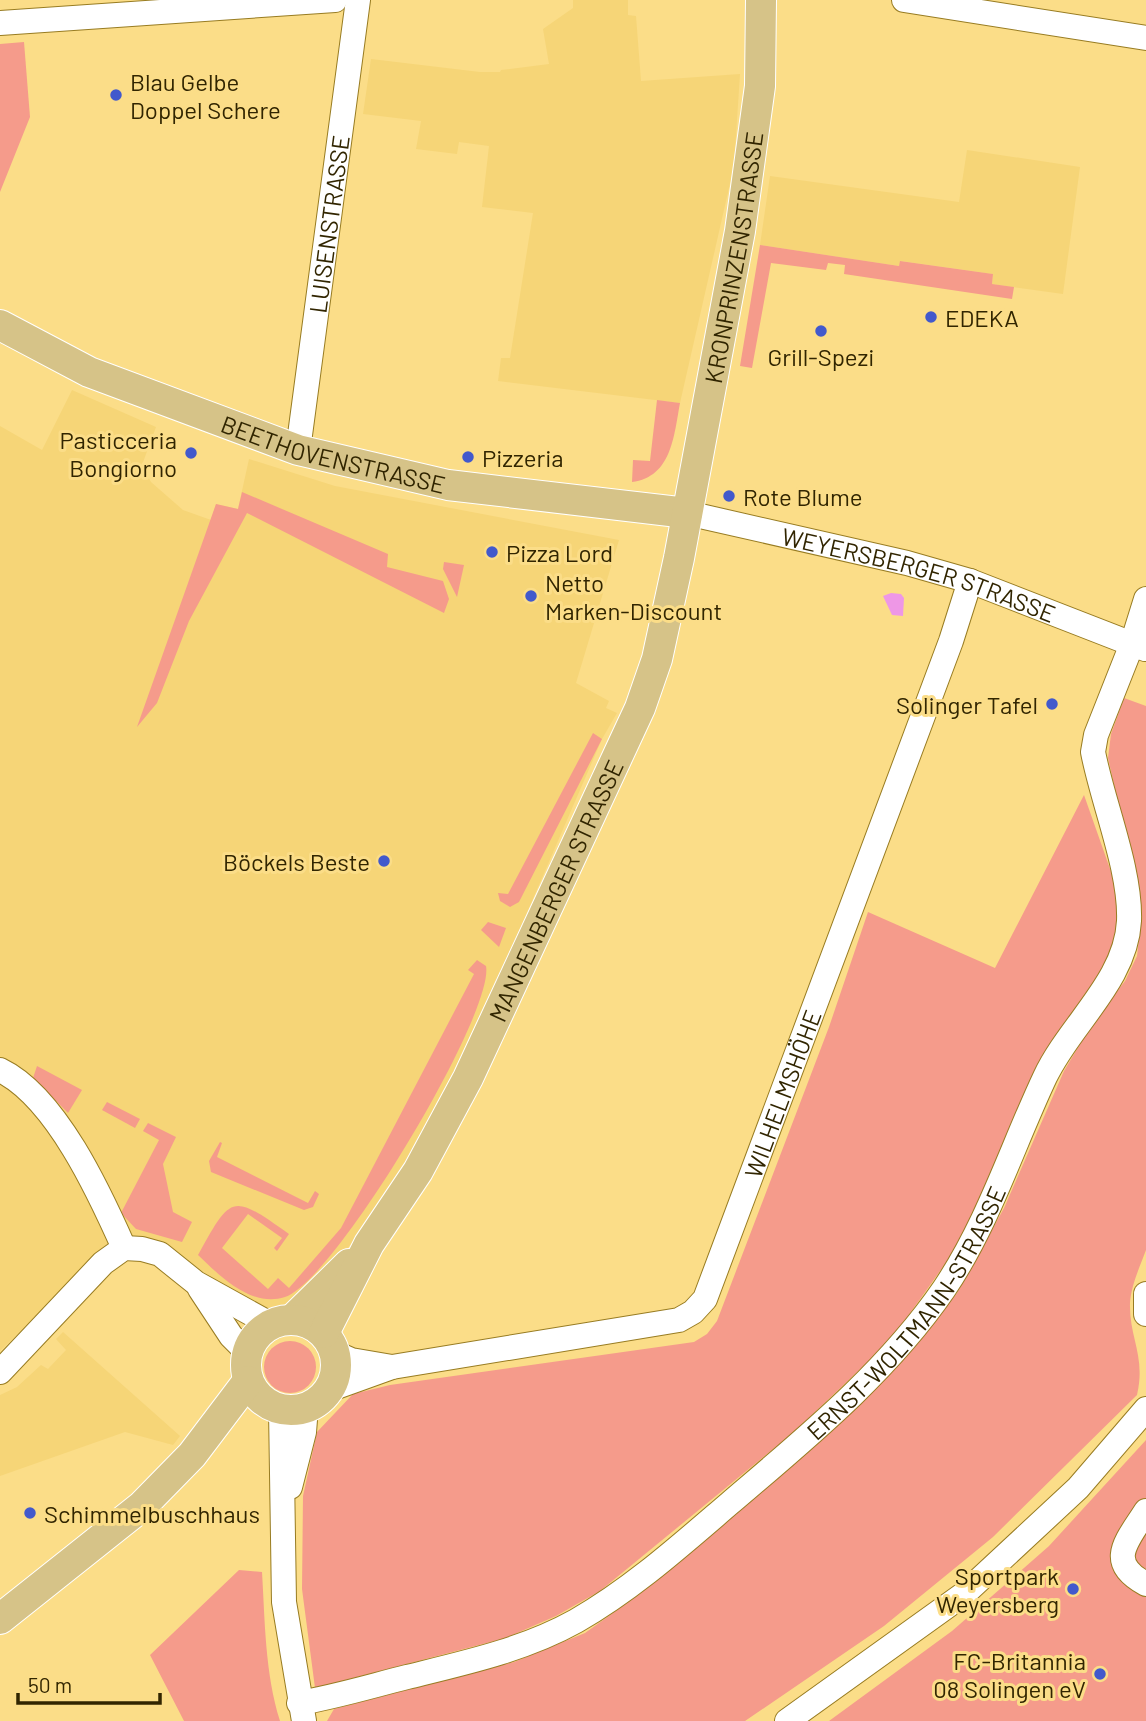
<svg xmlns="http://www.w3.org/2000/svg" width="1146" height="1721" font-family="Barlow,sans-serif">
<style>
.built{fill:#f6d577}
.green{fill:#f59b8b}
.water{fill:#ee97e6}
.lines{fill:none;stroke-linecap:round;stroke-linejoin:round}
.minor-casing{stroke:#987c22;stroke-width:26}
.major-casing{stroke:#fff;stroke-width:32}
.minor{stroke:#fff;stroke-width:24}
.major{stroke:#d6c388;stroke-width:30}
.poi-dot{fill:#4259cc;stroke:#fbdd88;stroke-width:2.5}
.labels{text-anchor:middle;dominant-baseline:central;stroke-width:6;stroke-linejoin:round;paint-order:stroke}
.poi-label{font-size:24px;fill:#312500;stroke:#fbdd88;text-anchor:start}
.street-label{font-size:24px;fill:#312500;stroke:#fbdd88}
</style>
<rect width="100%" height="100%" fill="#fbdd88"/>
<!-- built -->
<g class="built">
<path d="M573 0H628V15L636 16 641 81 740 74 734 166 680 403 498 381 501 358H510L533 213 482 207 489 146 459 142 457 154 416 149 421 121 363 114 371 59 480 72H500L501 70 549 64 543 29 573 8Z"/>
<path d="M967 150 1080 167 1063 294 992 284 993 274 901 261 899 266 760 245 770 176 959 202Z"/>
<path d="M72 390 156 427 142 465 151 482 183 510 211 520 216 504 238 509 249 459 335 486 619 540 576 683 609 701 606 708 617 713 602 739 476 1031 410 1159 359 1235 295 1308 271 1314 222 1285 165 1244 101 1252 0 1351V426L42 450Z"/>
<path d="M63 1332 180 1436 173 1445 125 1432 0 1476V1395L17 1387 41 1365 48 1369 66 1350 56 1339Z"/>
</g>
<!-- green -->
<g class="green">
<path d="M24 42 30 117 0 192V44Z"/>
<path d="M760 245 899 266 900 261 993 274 992 284 1014 287 1012 299 844 274 845 265 828 263 826 270 771 263 752 368 740 366Z"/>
<path d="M657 400 680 403C674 435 672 477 632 482L633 460 650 461Z"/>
<path d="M242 492 388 554 387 567 443 581 449 599 444 613 247 513 189 621 157 703 137 727 216 504 238 509Z"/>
<path d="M444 562 464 565 457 597 443 569Z"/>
<path d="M1124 698 1146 706V1250C1140 1266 1131 1286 1130 1303 1129 1338 1146 1356 1137 1395L993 1537 884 1626 745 1721H327L334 1709 514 1662 585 1633 641 1593 863 1398 907 1354 957 1293 1004 1208 1064 1071 1093 1022 1125 981 1137 956 1142 911 1108 758 1111 734Z"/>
<path d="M593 733 602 739 519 902 510 907 500 901 498 893 508 894Z"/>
<path d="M1084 795 1115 883 1121 921 1100 977 1035 1069 1006 1146 955 1250 891 1340 794 1432 600 1591 556 1616 506 1638 315 1688 302 1589 303 1496 317 1432 353 1394 390 1385 694 1342 707 1334 717 1321 829 1027 868 912 995 968Z"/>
<path d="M488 922 506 928 499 947 481 930Z"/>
<path d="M477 960 486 966C495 1013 335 1281 285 1297 251 1308 220 1276 198 1255 232 1193 232 1194 289 1234L277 1251 274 1248 282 1238 248 1214 222 1248 268 1289 278 1278 289 1288 341 1228 474 974 468 970Z"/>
<path d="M37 1066 82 1090 68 1113 33 1078Z"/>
<path d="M107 1102 140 1119 135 1128 102 1110Z"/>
<path d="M148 1123 176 1137 163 1164 173 1212 192 1222 182 1242 136 1229 121 1213 159 1140 143 1131Z"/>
<path d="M220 1142 222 1143 217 1157 308 1203 315 1191 319 1194 313 1207 304 1210 211 1172 209 1161Z"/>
<circle cx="290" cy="1367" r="26"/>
<path d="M1146 1440V1721H829L952 1631 1049 1546Z"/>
<path d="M239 1570 262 1572C265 1622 265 1673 280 1721H184L150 1655Z"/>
</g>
<!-- water -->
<path class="water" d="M891 593 901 594 904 598 903 616 892 615 883 596Z"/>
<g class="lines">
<defs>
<g id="minor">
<path d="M904 0 1146 38"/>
<path d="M0 23 335 0"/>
<path id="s1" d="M298 450 358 0"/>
<path id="s2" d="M687 513 907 563 970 581 1145 649"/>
<path d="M0 1070C56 1097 100 1194 124 1248"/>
<path d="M200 1289 231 1336 247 1352"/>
<path d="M1146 1294V1314"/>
<path d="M335 1353 351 1360 392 1367"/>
<path d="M0 1372 103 1263 124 1248 142 1249 160 1254 196 1283 270 1324"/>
<path id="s3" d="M328 1390 392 1367 679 1320 693 1312 705 1299 951 641 970 581"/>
<path d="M281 1409 284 1602 304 1721"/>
<path d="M290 1487 304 1432 306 1407"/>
<path d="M1146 1511C1127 1541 1105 1562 1146 1584"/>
<path id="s4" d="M299 1703C335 1697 371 1686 407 1677 464 1663 524 1650 576 1621 632 1589 681 1545 730 1503 806 1438 887 1372 944 1289 988 1224 1012 1147 1045 1077 1070 1024 1126 981 1129 921 1131 870 1103 804 1093 752L1096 735 1132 644 1146 599"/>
<path d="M787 1721 964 1594 1078 1488 1146 1409"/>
</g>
<g id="major">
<path id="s5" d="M0 325 89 372 298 450 448 485 687 513"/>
<path d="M293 1319 349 1264"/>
<circle cx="291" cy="1365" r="45"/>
<path id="s6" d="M324 1333 369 1244 418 1171 468 1078 640 708 657 659 679 558 740 231 760 86 761 0"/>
<path d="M0 1619 142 1506 192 1455 248 1381"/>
</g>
</defs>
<!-- minor casing -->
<use href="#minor" class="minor-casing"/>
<!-- major casing -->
<use href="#major" class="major-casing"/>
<!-- minor -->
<use href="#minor" class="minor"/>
<!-- major -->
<use href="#major" class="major"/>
</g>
<!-- markers -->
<g class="poi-dot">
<circle cx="116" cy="95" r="7"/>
<circle cx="931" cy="317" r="7"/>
<circle cx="821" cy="331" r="7"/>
<circle cx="191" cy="453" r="7"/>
<circle cx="468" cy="457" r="7"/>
<circle cx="729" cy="496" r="7"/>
<circle cx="492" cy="552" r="7"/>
<circle cx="531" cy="596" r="7"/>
<circle cx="1052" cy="704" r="7"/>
<circle cx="384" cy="861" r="7"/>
<circle cx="30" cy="1513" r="7"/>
<circle cx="1073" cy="1589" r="7"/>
<circle cx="1100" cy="1674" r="7"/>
</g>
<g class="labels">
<!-- poi labels -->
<g class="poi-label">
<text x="130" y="81">Blau Gelbe<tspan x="130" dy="28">Doppel Schere</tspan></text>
<text x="945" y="317">EDEKA</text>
<text x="821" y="356" text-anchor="middle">Grill-Spezi</text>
<text x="177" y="439" text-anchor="end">Pasticceria<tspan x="177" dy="28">Bongiorno</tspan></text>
<text x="482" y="457">Pizzeria</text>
<text x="743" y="496">Rote Blume</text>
<text x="506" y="552">Pizza Lord</text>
<text x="545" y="582">Netto<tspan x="545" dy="28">Marken-Discount</tspan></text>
<text x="1038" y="704" text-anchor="end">Solinger Tafel</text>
<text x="370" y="861" text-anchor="end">Böckels Beste</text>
<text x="44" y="1513">Schimmelbuschhaus</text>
<text x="1059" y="1575" text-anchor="end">Sportpark<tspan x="1059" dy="28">Weyersberg</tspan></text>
<text x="1086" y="1660" text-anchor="end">FC-Britannia<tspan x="1086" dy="28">08 Solingen eV</tspan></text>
</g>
<!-- street labels -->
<g class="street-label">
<text stroke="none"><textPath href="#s1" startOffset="228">LUISENSTRASSE</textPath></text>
<text stroke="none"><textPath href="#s6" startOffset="1162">KRONPRINZENSTRASSE</textPath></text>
<text stroke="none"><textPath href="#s5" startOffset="359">BEETHOVENSTRASSE</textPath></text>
<text stroke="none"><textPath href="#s2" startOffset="240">WEYERSBERGER STRASSE</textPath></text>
<text stroke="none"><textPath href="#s6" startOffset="500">MANGENBERGER STRASSE</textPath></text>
<text stroke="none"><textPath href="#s3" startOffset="612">WILHELMSHÖHE</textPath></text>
<text stroke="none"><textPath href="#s4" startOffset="746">ERNST-WOLTMANN-STRASSE</textPath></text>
</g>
</g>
<!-- scale -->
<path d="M18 1693v10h142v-10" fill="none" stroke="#312500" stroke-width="3.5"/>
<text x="28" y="1693" font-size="21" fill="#312500" stroke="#fbdd88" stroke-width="5" paint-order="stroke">50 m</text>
</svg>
